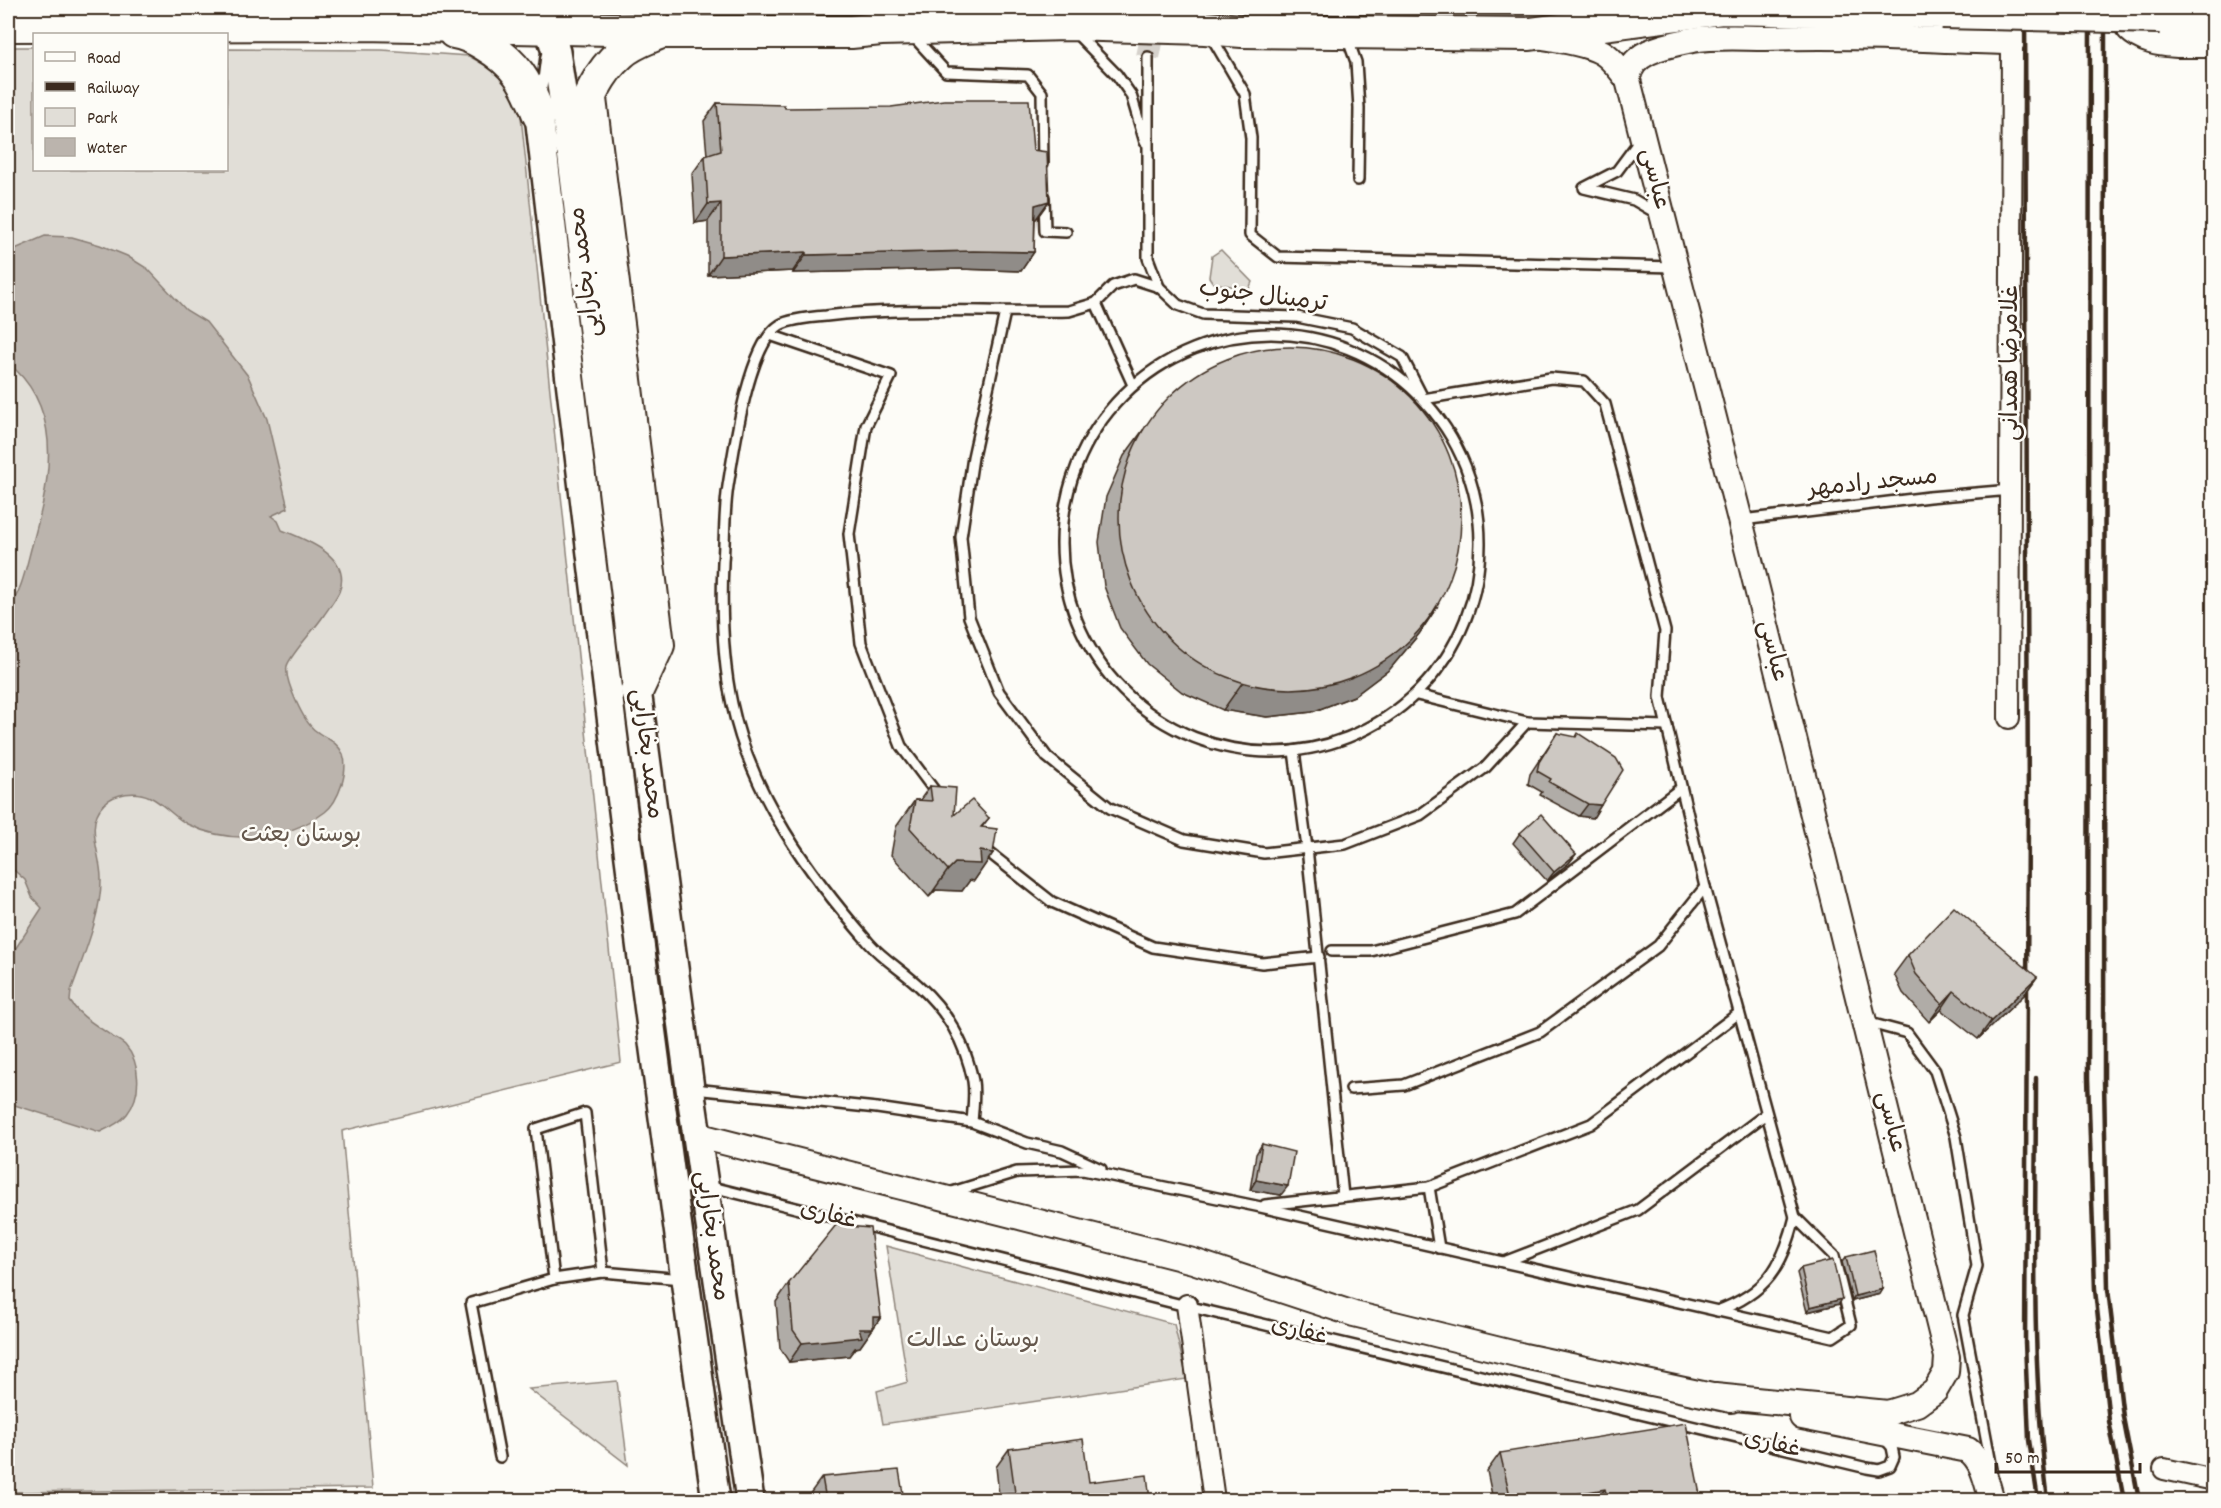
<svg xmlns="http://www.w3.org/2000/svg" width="2221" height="1508" font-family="Dekko,'Playpen Sans Arabic',sans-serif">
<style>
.green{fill:#e1ded7;stroke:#8e847a;stroke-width:1.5}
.water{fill:#bbb4ad;stroke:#887d74;stroke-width:1.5}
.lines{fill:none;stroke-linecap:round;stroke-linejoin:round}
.tertiary-tunnel{stroke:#d6d2cc;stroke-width:24;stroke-dasharray:24 12;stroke-linecap:butt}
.service-casing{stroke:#3b2a1e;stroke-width:14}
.minor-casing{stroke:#3b2a1e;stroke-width:24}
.tertiary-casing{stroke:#3b2a1e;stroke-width:28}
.secondary-casing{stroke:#3b2a1e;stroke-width:32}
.trunk-casing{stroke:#3b2a1e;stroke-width:36}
.service{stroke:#fdfcf7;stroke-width:9}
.minor{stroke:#fdfcf7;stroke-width:20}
.tertiary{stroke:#fdfcf7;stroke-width:24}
.secondary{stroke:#fdfcf7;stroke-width:27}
.trunk{stroke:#fdfcf7;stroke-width:32}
.rail{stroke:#3b2a1e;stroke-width:4.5}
.trunk-bridge-casing{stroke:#3b2a1e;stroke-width:36;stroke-linecap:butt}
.trunk-bridge{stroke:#fdfcf7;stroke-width:32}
.wall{fill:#b0aca7;stroke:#3b2a1e;stroke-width:1.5}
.shaded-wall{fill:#908c88;stroke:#3b2a1e;stroke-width:1.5}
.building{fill:#cdc8c2;stroke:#3b2a1e;stroke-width:1.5}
.labels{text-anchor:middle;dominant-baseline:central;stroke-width:5;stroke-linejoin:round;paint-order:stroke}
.street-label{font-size:24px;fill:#3b2a1e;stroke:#fdfcf7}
.park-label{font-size:24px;fill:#64574c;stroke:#fdfcf7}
</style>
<rect width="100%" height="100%" fill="#fdfcf7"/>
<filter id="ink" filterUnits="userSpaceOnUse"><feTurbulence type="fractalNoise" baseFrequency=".0167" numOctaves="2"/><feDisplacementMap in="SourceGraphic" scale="12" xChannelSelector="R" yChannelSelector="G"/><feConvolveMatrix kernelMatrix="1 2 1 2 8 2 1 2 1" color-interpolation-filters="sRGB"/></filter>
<g filter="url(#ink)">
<!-- green -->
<g class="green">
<path d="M8 47H34V170H226L227 49 382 50 469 56 511 80 518 88 621 1062 342 1131 373 1488 8 1492Z"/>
<path d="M1221 250 1252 282 1249 289 1213 283 1209 277 1212 256Z"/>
<path d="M886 1246 1174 1324 1187 1379 883 1424 877 1391 908 1382Z"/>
<path d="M617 1381 628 1465 529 1389Z"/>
</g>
<!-- water -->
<path class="water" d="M45 236 72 237 100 245 127 256 148 269 186 310 206 322 248 376 267 419 288 508 271 516 278 521 282 530C307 540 353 557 339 592 335 600 329 608 324 615 316 628 290 655 287 666 284 680 304 723 316 731 325 738 338 742 343 754 349 771 339 801 325 812 286 841 230 845 187 824 174 817 164 804 150 797 136 790 115 793 104 804 84 824 101 854 101 878 102 913 83 957 71 991L70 1001C80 1017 98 1026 113 1037 116 1039 122 1042 125 1045 141 1063 142 1095 127 1114 120 1123 110 1127 100 1132L8 1103V960L42 908 32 897 25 880 8 865V609C21 593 26 568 31 549 48 489 66 418 15 369L14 350 8 342V252Z"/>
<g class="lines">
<!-- tertiary-tunnel -->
<path class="tertiary-tunnel" d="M1148 57 1156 18 1164 8"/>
<defs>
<g id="service">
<path d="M556 21 569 8"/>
<path d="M1075 32 1117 75 1131 95 1145 142"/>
<path d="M913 36 946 72 1028 75 1042 93 1043 163"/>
<path d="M1211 36 1245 94 1251 138 1250 235 1278 257 1674 267"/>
<path d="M1347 37 1356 62 1359 108 1358 180"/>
<path d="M1148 57V258L1159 287 1178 305 1203 314 1297 317 1352 328 1402 357 1421 394"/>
<path d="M541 96 546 56"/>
<path d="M1640 140 1617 171 1584 188 1634 200 1658 214"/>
<path d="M1044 197 1045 231 1066 232"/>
<path d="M1096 303 1133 385"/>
<path d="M1005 312 973 457 961 537 969 617 999 692 1047 757 1110 808 1184 840 1264 853 1345 844 1420 815 1486 767 1527 722"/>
<circle cx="1271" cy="543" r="209"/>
<path d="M770 335 891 376 866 426 849 534 861 643 901 746 937 794"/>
<path d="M1742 520 1929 497 2011 490"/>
<path d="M1417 695 1527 722 1667 726"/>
<path d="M1294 751 1307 848 1343 1196"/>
<path d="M982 847 1052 902 1153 947 1262 963 1319 957"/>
<path d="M1332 951H1371L1515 914 1681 788"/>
<path d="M1866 1022 1907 1033 1935 1071 1956 1137 1977 1266 1963 1315 1992 1469"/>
<path d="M694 1089 877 1108 972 1122 1027 1143 1062 1151 1101 1169"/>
<path d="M1351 1089 1404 1085 1540 1032 1658 946 1705 887"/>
<path d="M972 1122C973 1109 975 1093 973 1081 965 1041 947 1011 918 985 902 970 883 959 869 943 809 874 751 795 732 704 722 657 721 609 723 562 725 537 724 511 728 486 734 450 748 344 780 325 790 319 814 317 826 316 906 306 988 313 1069 311L1096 303 1113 286 1134 279 1159 287"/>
<path d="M1429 1187 1439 1248"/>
<path d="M675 1190 704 1185 1174 1303 1867 1468 1879 1470 1890 1466 1894 1457 1892 1447 1885 1439"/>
<path d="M949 1193 1017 1172 1083 1170 1256 1206 1833 1337 1851 1325 1834 1256 1795 1217 1705 887 1660 697 1665 631 1605 404 1584 381 1551 378 1423 399"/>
<path d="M1265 1205 1429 1187 1591 1124 1739 1013"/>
<path d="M1504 1262 1638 1210 1766 1114"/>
<path d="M554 1279 603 1272 682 1279"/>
<path d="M1717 1311C1766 1293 1783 1267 1795 1217"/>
<path d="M500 1457 471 1303 554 1279 536 1129 585 1113 603 1272"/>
</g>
<g id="minor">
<path d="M2009 718 2012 42"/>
<path d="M1187 1305 1214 1500"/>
<path d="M2164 1469 2214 1480"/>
</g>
<g id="tertiary">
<path d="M1543 37C1561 40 1592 44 1606 55 1615 62 1621 71 1628 80"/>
<path d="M696 1135 1193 1261 1354 1314 1524 1356 1731 1400"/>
<path d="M1715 1396 1888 1413 1917 1404 1935 1391 1946 1372 1947 1357 1740 520 1628 80C1629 51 1668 45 1692 40 1715 36 1741 38 1765 38 1847 35 1930 40 2012 42V8"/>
<path d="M1802 1417 1968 1450C1984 1462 1986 1482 1992 1500"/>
</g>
<g id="secondary">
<path d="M546 8 549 28 556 52 570 143 637 690 690 1088 750 1500"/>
<path d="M539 115C592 577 650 1040 716 1500"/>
</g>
<g id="trunk">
<path d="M2123 8C2132 48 2182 40 2214 41"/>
<path d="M2160 17 2214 18"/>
<path d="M8 25 363 24 660 30"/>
<path d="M454 32C466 34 474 38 484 44 516 63 526 81 539 115"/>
<path d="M590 99 658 645 637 690"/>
<path d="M570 143C583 113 594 76 620 54 631 43 648 38 661 32H851L881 29 1067 24 1205 28 1242 31 1530 34 1723 8 1942 12"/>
</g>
</defs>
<!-- service casing -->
<use href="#service" class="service-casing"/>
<!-- minor casing -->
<use href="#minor" class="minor-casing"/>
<!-- tertiary casing -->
<use href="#tertiary" class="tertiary-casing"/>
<!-- secondary casing -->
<use href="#secondary" class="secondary-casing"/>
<!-- trunk casing -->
<use href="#trunk" class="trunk-casing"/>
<!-- service -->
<use href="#service" class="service"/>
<!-- minor -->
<use href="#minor" class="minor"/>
<!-- tertiary -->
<use href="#tertiary" class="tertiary"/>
<!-- secondary -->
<use href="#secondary" class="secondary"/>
<!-- trunk -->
<use href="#trunk" class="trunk"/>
<!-- rail -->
<g class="rail">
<path d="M2025 8 2028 818 2025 1342 2029 1440 2038 1500"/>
<path d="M2090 8 2088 1078 2095 1290 2109 1421 2124 1500"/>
<path d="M2105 8 2104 1081 2108 1289 2123 1417 2139 1500"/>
<path d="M2036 1078C2036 1219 2030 1360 2048 1500"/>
</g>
<defs>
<path id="trunk-bridge" d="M1942 12 2160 17"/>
</defs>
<!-- trunk-bridge casing -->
<use href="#trunk-bridge" class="trunk-bridge-casing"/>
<!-- trunk-bridge -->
<use href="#trunk-bridge" class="trunk-bridge"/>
</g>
<!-- wall -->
<g class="wall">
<path d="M717 103 785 108 1033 150 1049 201 1035 220 1034 252 1021 271 960 269 793 273V271L708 275V221L695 223 692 174 705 156 707 155 704 121Z"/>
<path d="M1143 430 1437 607 1419 634 1390 669 1354 696 1312 712 1267 717 1223 710 1182 692 1147 664 1120 628 1104 586 1099 542 1106 497 1124 456Z"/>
<path d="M1557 733 1601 805 1593 818 1579 816 1540 795 1542 792 1528 784 1530 774Z"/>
<path d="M930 786 954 815 989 818 982 827 993 853 974 881 970 880 962 891 936 890 929 897 891 855 896 827 915 800H920Z"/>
<path d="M1520 833 1576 854 1569 863 1547 881 1513 843Z"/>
<path d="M1908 955 2037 977 2024 995 1978 1039 1941 1010 1929 1022 1903 993 1894 974Z"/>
<path d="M1262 1144 1281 1195 1250 1190 1256 1154Z"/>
<path d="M1846 1257 1883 1289 1880 1294 1852 1301 1842 1262Z"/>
<path d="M1801 1268 1839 1304 1807 1312 1797 1273Z"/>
<path d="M789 1283 881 1317 860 1347 855 1348 849 1356 789 1362 780 1348 776 1302Z"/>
<path d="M1009 1449 1089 1482 1150 1500H957L999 1495 996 1467Z"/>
<path d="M1500 1453 1701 1500H1493L1487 1471Z"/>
<path d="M822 1477 904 1500H810L809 1495Z"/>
</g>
<!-- shaded-wall -->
<g class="shaded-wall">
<path d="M1049 201 1036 219 1022 223 1035 205Z"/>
<path d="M721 203 708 221 695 223 708 204Z"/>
<path d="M973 251 1034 252 1021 271 960 269 793 273 806 255Z"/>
<path d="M806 252 793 271 708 275 721 256Z"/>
<path d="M1437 607 1419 634 1390 669 1354 696 1312 712 1267 717 1223 710 1242 683Z"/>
<path d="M1588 804 1601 805 1593 818 1579 816Z"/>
<path d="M980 851 993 853 974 881 970 880 962 891 936 890 929 897 948 870 955 863Z"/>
<path d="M1576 854 1569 863 1547 881 1554 872Z"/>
<path d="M2037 977 2024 995 1978 1039 1991 1021Z"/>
<path d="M1954 991 1941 1010 1929 1022 1942 1004Z"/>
<path d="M1256 1180 1288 1186 1281 1195 1250 1190Z"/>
<path d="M1883 1289 1880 1294 1852 1301 1855 1296Z"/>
<path d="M1842 1299 1839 1304 1807 1312 1810 1307Z"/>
<path d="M873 1317H881L860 1347 855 1348 849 1356 789 1362 802 1343 859 1329Z"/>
<path d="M1605 1489 1597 1500H1539Z"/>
</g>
<!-- building -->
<g class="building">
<path d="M944 100H1029L1033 150 1047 152 1049 201 1035 205 1034 252 973 251 806 255V252L721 256V203L708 204 705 156 721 151 717 103 784 105 785 108 891 107Z"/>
<circle cx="1290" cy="518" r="171"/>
<path d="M1557 733 1576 737 1578 733 1616 758 1623 770 1601 805 1588 804 1549 782 1551 779 1537 771 1539 762Z"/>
<path d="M930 786 956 788 954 815 972 800 989 818 981 827 997 829 993 853 980 851 981 864 955 863 948 870 910 828 915 800 932 801Z"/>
<path d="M1541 814 1576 854 1554 872 1520 833Z"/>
<path d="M1954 907 2037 977 1991 1021 1954 991 1942 1004 1916 974 1908 955Z"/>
<path d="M1262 1144 1294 1152 1288 1186 1256 1180Z"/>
<path d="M836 1225 870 1228 881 1317H873V1329H859L862 1337 802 1343 793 1330 789 1283Z"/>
<path d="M1874 1250 1883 1289 1855 1296 1846 1257Z"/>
<path d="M1833 1260 1842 1299 1810 1307 1801 1268Z"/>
<path d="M1686 1423 1701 1500H1608L1605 1489 1539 1500H1511L1500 1453Z"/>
<path d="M1083 1439 1089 1482 1147 1475 1150 1500H958L1015 1493 1009 1449Z"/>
<path d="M899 1470 904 1500H826L822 1477Z"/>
</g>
</g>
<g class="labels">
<!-- street labels -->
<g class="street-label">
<text transform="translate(1654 179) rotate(76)">عباسی</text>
<text transform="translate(586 272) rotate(-97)">محمد بخارایی</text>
<text transform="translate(1263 297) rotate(7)">ترمینال جنوب</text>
<text transform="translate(2012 363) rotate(-90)">غلامرضا همدانی</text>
<text transform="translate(1873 484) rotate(-6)">مسجد رادمهر</text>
<text transform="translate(1772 651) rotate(76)">عباسی</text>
<text transform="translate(646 754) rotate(83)">محمد بخارایی</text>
<text transform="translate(1890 1122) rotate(76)">عباسی</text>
<text transform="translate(828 1216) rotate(14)">غفاری</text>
<text transform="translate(711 1236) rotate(82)">محمد بخارایی</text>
<text transform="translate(1299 1332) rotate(14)">غفاری</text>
<text transform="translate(1772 1445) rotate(13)">غفاری</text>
</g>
<!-- park labels -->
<g class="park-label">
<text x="301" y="836">بوستان بعثت</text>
<text x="973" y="1341">بوستان عدالت</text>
</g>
</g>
<!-- margin -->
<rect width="2221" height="1508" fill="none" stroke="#fdfcf7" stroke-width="30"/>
<rect x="15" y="15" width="2191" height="1478" fill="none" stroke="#3b2a1e" stroke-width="2" filter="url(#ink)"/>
<!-- legend -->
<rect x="33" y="33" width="195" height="138" fill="#fdfcf7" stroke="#afa8a0" stroke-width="1.5"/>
<rect x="45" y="52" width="30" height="9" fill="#fdfcf7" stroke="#afa8a0" stroke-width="1.5"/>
<text x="87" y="63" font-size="18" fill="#3b2a1e">Road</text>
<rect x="45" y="82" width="30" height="9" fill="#3b2a1e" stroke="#afa8a0" stroke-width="1.5"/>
<text x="87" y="93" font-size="18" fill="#3b2a1e">Railway</text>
<rect x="45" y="108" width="30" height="18" fill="#e1ded7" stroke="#afa8a0" stroke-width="1.5"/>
<text x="87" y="123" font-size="18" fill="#3b2a1e">Park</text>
<rect x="45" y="138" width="30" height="18" fill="#bbb4ad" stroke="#afa8a0" stroke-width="1.5"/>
<text x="87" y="153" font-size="18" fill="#3b2a1e">Water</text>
<!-- scale -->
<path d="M1996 1463v9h144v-9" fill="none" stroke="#3b2a1e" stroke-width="3"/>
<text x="2005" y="1463" font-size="18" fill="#3b2a1e" stroke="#fdfcf7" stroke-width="4.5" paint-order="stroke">50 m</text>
</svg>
